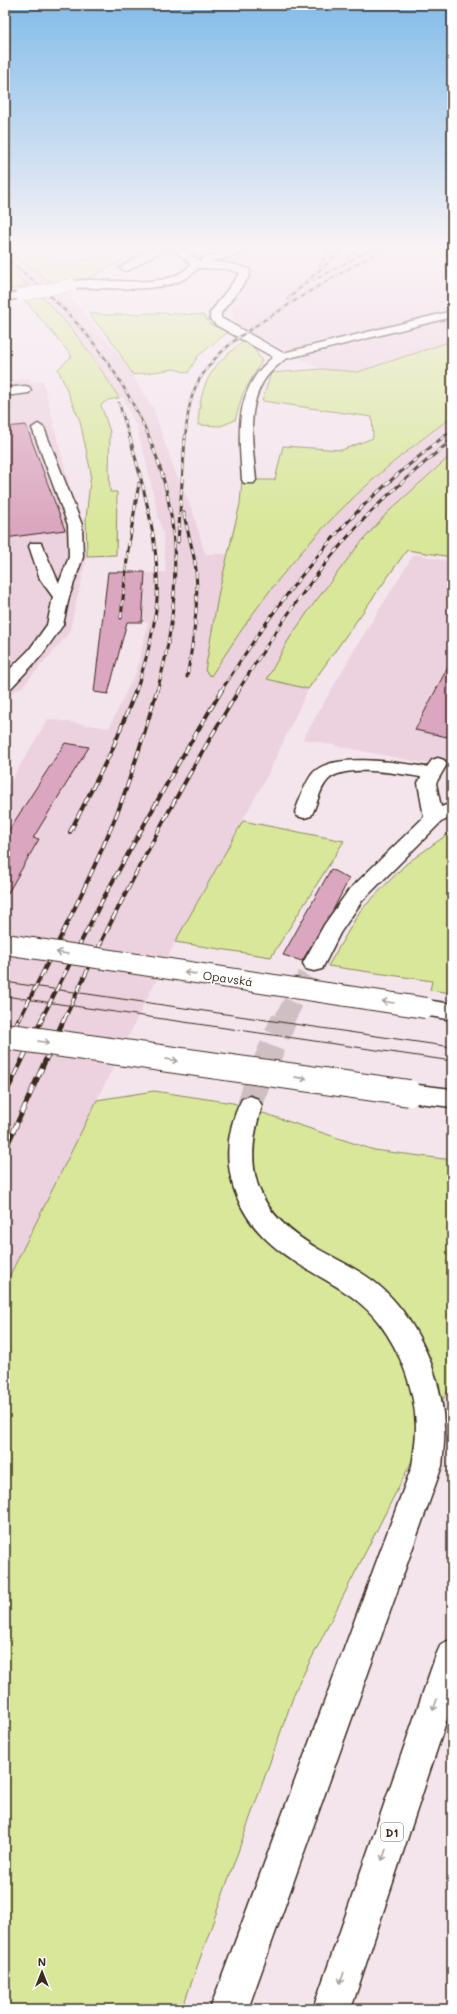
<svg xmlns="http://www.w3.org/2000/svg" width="457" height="2014" font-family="Mali,sans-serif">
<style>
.built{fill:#ecd1de}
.green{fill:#d8e79a;stroke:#8a885c}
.building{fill:#dba6bf;stroke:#3b2a1e}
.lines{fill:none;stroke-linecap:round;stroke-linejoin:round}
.minor-tunnel-far1{stroke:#cfbfc3;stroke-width:20;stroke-dasharray:20 10;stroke-linecap:butt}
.minor-tunnel{stroke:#cfbfc3;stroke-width:26;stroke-dasharray:26 12;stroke-linecap:butt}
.minor-casing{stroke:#3b2a1e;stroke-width:3}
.major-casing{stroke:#3b2a1e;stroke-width:3}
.highway-casing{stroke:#3b2a1e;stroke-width:3}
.minor{fill:#fff;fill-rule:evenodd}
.major{fill:#fff;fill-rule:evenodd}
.highway{fill:#fff;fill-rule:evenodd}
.tram{stroke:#3b2a1e;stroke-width:1}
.rail-far3-casing{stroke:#3b2a1e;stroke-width:2.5}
.rail-far2-casing{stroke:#3b2a1e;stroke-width:3}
.rail-far1-casing{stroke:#3b2a1e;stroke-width:4}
.rail-casing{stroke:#3b2a1e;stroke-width:5}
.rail-far3{stroke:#fff;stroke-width:1.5;stroke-dasharray:4.5;stroke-linecap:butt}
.rail-far2{stroke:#fff;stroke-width:2;stroke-dasharray:6;stroke-linecap:butt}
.rail-far1{stroke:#fff;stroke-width:2.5;stroke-dasharray:8;stroke-linecap:butt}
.rail{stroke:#fff;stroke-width:3.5;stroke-dasharray:10;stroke-linecap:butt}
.minor-bridge-casing{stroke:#3b2a1e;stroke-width:13;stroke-linecap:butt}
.major-bridge-far1-casing{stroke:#3b2a1e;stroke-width:22;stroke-linecap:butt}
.major-bridge-casing{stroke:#3b2a1e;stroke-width:28;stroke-linecap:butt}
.minor-bridge{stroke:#fff;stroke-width:12}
.major-bridge-far1{stroke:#fff;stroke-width:20}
.major-bridge{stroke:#fff;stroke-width:26}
.oneway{stroke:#a79f9a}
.labels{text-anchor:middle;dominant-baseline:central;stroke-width:3.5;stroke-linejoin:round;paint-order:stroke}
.shield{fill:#fff;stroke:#766a62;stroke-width:1}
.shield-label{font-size:11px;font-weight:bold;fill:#3b2a1e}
.street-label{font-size:12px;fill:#3b2a1e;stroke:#fff}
</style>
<rect width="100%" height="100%" fill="#f4e4ec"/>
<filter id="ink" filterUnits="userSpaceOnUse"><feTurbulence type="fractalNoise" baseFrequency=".025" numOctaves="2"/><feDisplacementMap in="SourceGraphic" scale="8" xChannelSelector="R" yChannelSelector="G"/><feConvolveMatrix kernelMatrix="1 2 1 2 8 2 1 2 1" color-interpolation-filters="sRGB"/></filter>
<g filter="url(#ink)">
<!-- built -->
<g class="built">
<path d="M29 246H147L62 265Z"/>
<path d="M172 246H452V341L358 372 321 369 234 324 232 307 251 267Z"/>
<path d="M5 251 56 285 76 304 120 356 153 408 174 469 193 512 205 554H228L219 591 211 675 263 599 314 538 349 502 381 472 452 417V454L387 513 357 547 309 610 269 673 267 679 308 689 267 776 175 942 5 1285V791L48 719 109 728 137 670 148 623 142 622 145 573 166 572 163 533 159 519 157 518 158 514 144 454 136 426 123 398H119L95 359 54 307 34 289 5 268Z"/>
<path d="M30 378V383L43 381 87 556 69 633 23 686 5 697V381Z"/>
<path d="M414 554 452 562V766L419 762 303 739 355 649Z"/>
</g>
<!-- green -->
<g class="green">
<path d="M5 246H29L62 265 129 250 123 259 87 280 56 285 5 251Z"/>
<path d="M5 268 29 285 5 291Z"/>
<path d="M40 295C72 325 96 361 119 398L108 400 101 405 110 432 109 470 110 492H117L116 555 87 556 86 519 91 473 80 421 58 369 72 356 24 299Z"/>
<path d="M88 313 110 315 158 313 203 315 210 324 228 332 198 356 188 373 174 369 133 375 114 344Z"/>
<path d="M452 341V417C392 460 336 509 289 567 260 601 236 638 211 676L205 671 219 591 240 504 242 480H275L283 446 342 450 373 438 372 417 262 401 271 373 321 369 358 372Z"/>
<path d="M243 342 253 347 262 361 243 393 235 420 221 426 198 425C200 384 210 366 243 342Z"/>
<path d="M452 454V557L407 550 308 689 267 679 289 639 309 610 357 547 387 513Z"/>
<path d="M243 821 344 841 271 957 175 942Z"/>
<path d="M452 831V993L430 990 432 981 328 966 360 911 406 864Z"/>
<path d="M154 1091 233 1103 374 1150 452 1160V1382L296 1689 182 2009H5V1285L97 1100Z"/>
</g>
<!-- building -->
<g class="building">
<path d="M26 425 65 530 5 538V427Z"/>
<path d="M108 572H145L142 622H127L108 694 94 692Z"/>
<path d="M452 659V727L447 737 415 730Z"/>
<path d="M65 743 89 747 33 838 39 839 5 898V832L7 833Z"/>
<path d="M331 869 349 879 332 912 302 961 283 955Z"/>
</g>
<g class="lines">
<!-- minor-tunnel-far1 -->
<path class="minor-tunnel-far1" d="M284 1020 314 963"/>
<!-- minor-tunnel -->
<path class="minor-tunnel" d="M250 1106 256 1086 284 1019"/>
<defs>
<g id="minor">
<path d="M159 246H179L201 262V259C222 252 241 246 263 246L262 248 211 262 228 263 249 269 250 271 249 277 221 313V318L283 353 452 311V317L285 359C277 366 269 372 263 382 246 410 253 449 256 480L254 483H244L242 480C239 434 233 390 273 357L216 325 210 319V313L240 273 227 269 198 268C174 298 106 286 71 288L66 285C78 270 164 297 190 265L188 261 170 248 156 254 129 270 125 271 120 268 148 250Z"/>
<path d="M21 292 25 293 26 295 25 297 5 301V295Z"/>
<path d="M25 386 29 387 31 390 29 393 5 396V388Z"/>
<path d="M38 424 44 428 82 525 83 557 69 597 63 625 41 656 11 688 5 689V674L29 650 47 625 53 597 40 579 29 546 31 543H41L59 583 69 557 68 525 32 428Z"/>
<path d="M438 758 444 760 447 764 436 783 441 807 452 803V817L441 822 362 901 340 933 322 969 314 971 306 969 303 963 324 925 348 891 424 817 418 783 421 777C400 774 344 763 328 780 319 789 317 806 311 816L304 818 297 816 295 812C300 799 304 784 313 773 332 751 401 763 427 767L432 760Z"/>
<path d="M250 1096 258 1099 262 1106C240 1174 259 1215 320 1250 342 1262 366 1273 384 1290 419 1323 443 1379 444 1427 445 1440 443 1453 442 1466L248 2009H210L412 1466C414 1453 416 1440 416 1427 415 1390 401 1352 379 1323 353 1289 314 1277 281 1252 232 1216 213 1155 242 1099Z"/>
</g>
<g id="major">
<path d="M426 1000 452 1004V1020L418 1014 415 1008 418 1002Z"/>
<path d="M409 1084 452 1089V1107L409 1102 401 1100 397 1093 401 1086Z"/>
</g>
<path id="highway" d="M452 1639V1704L351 2009H313L436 1655 441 1644Z"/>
</defs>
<!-- minor casing -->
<use href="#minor" class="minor-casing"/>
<!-- major casing -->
<use href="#major" class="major-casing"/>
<!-- highway casing -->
<use href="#highway" class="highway-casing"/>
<!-- minor -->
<use href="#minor" class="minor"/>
<!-- major -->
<use href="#major" class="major"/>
<!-- highway -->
<use href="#highway" class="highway"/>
<!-- tram -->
<g class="tram">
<path d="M5 982 452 1047"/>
<path d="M5 996 452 1061"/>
</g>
<defs>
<g id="rail-far3">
<path d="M349 256 362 246"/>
<path d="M5 258C73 310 115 360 150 439"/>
<path d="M320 265 332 246"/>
<path d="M314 280 377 246"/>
<path d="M288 299 346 246"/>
<path d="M119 403 130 439"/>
<path d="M185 439C187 420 189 397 199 380 218 348 248 330 279 311 315 287 352 266 390 246"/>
<path d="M441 439 452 430"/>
</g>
<g id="rail-far2">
<path d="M130 438C144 489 160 545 157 599 155 630 146 661 136 691"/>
<path d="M149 438C184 517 180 610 157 691"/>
<path d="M184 513C187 532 194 551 196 570 199 606 193 642 187 677"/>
<path d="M178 542 185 438"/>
<path d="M121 618 128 550 139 483"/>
<path d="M221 691C261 627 305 566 357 512 384 485 413 461 442 438"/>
<path d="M238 691C275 631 315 571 364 519 391 491 421 465 452 440"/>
</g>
<g id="rail-far1">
<path d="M70 832 112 750 136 690"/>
<path d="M19 1020C54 950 91 879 120 806 134 768 146 728 157 690"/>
<path d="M41 1020 104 897 179 762 222 690"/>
<path d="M64 1020C116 908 174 796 239 690"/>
</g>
<g id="rail">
<path d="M5 1048 19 1019"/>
<path d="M5 1095 42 1019"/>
<path d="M5 1150 64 1019"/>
</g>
</defs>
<!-- rail-far3 casing -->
<use href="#rail-far3" class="rail-far3-casing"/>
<!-- rail-far2 casing -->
<use href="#rail-far2" class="rail-far2-casing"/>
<!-- rail-far1 casing -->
<use href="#rail-far1" class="rail-far1-casing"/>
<!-- rail casing -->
<use href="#rail" class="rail-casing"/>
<!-- rail-far3 -->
<use href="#rail-far3" class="rail-far3"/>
<!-- rail-far2 -->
<use href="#rail-far2" class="rail-far2"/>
<!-- rail-far1 -->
<use href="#rail-far1" class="rail-far1"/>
<!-- rail -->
<use href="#rail" class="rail"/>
<defs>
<path id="minor-bridge" d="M21 295 71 285"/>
<path id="major-bridge-far1" d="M5 944 426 1008"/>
<path id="major-bridge" d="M5 1036 409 1093"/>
</defs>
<!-- minor-bridge casing -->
<use href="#minor-bridge" class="minor-bridge-casing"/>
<!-- major-bridge-far1 casing -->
<use href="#major-bridge-far1" class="major-bridge-far1-casing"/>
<!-- major-bridge casing -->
<use href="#major-bridge" class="major-bridge-casing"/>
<!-- minor-bridge -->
<use href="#minor-bridge" class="minor-bridge"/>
<!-- major-bridge-far1 -->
<use href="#major-bridge-far1" class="major-bridge-far1"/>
<!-- major-bridge -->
<use href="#major-bridge" class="major-bridge"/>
</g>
<!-- one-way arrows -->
<defs><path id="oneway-shaft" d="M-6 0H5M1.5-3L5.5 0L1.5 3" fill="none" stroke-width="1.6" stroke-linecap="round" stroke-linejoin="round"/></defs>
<g class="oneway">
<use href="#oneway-shaft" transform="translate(62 953) rotate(-171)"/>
<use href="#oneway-shaft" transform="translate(190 973) rotate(-172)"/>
<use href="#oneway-shaft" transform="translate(388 1002) rotate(-171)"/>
<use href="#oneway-shaft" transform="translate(44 1042) rotate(8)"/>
<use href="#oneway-shaft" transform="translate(172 1060) rotate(8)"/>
<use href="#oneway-shaft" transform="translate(301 1078) rotate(8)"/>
<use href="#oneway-shaft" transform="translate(435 1705) rotate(109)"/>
<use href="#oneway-shaft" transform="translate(384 1855) rotate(109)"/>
<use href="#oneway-shaft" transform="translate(342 1978) rotate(109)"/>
</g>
</g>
<!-- sky -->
<linearGradient id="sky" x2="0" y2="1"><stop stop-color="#83bce9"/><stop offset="0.47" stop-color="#faf3f6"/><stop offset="1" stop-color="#faf3f6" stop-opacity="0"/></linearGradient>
<rect width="457" height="528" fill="url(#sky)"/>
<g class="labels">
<!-- shield labels -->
<rect class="shield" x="381" y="1823" width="22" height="18" rx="3"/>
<g class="shield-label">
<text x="392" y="1832">D1</text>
</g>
<!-- street labels -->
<g class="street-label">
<text transform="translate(228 978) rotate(8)">Opavská</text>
</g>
</g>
<!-- margin -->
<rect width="457" height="2014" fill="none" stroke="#fff" stroke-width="20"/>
<rect x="10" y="10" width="437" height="1994" fill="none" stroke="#3b2a1e" stroke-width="1.5" filter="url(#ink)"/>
<!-- north arrow -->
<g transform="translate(42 1972)" stroke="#ffffff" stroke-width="3" paint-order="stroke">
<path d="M0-3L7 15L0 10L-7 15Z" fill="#3b2a1e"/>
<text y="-6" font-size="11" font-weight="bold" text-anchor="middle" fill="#3b2a1e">N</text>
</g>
</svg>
